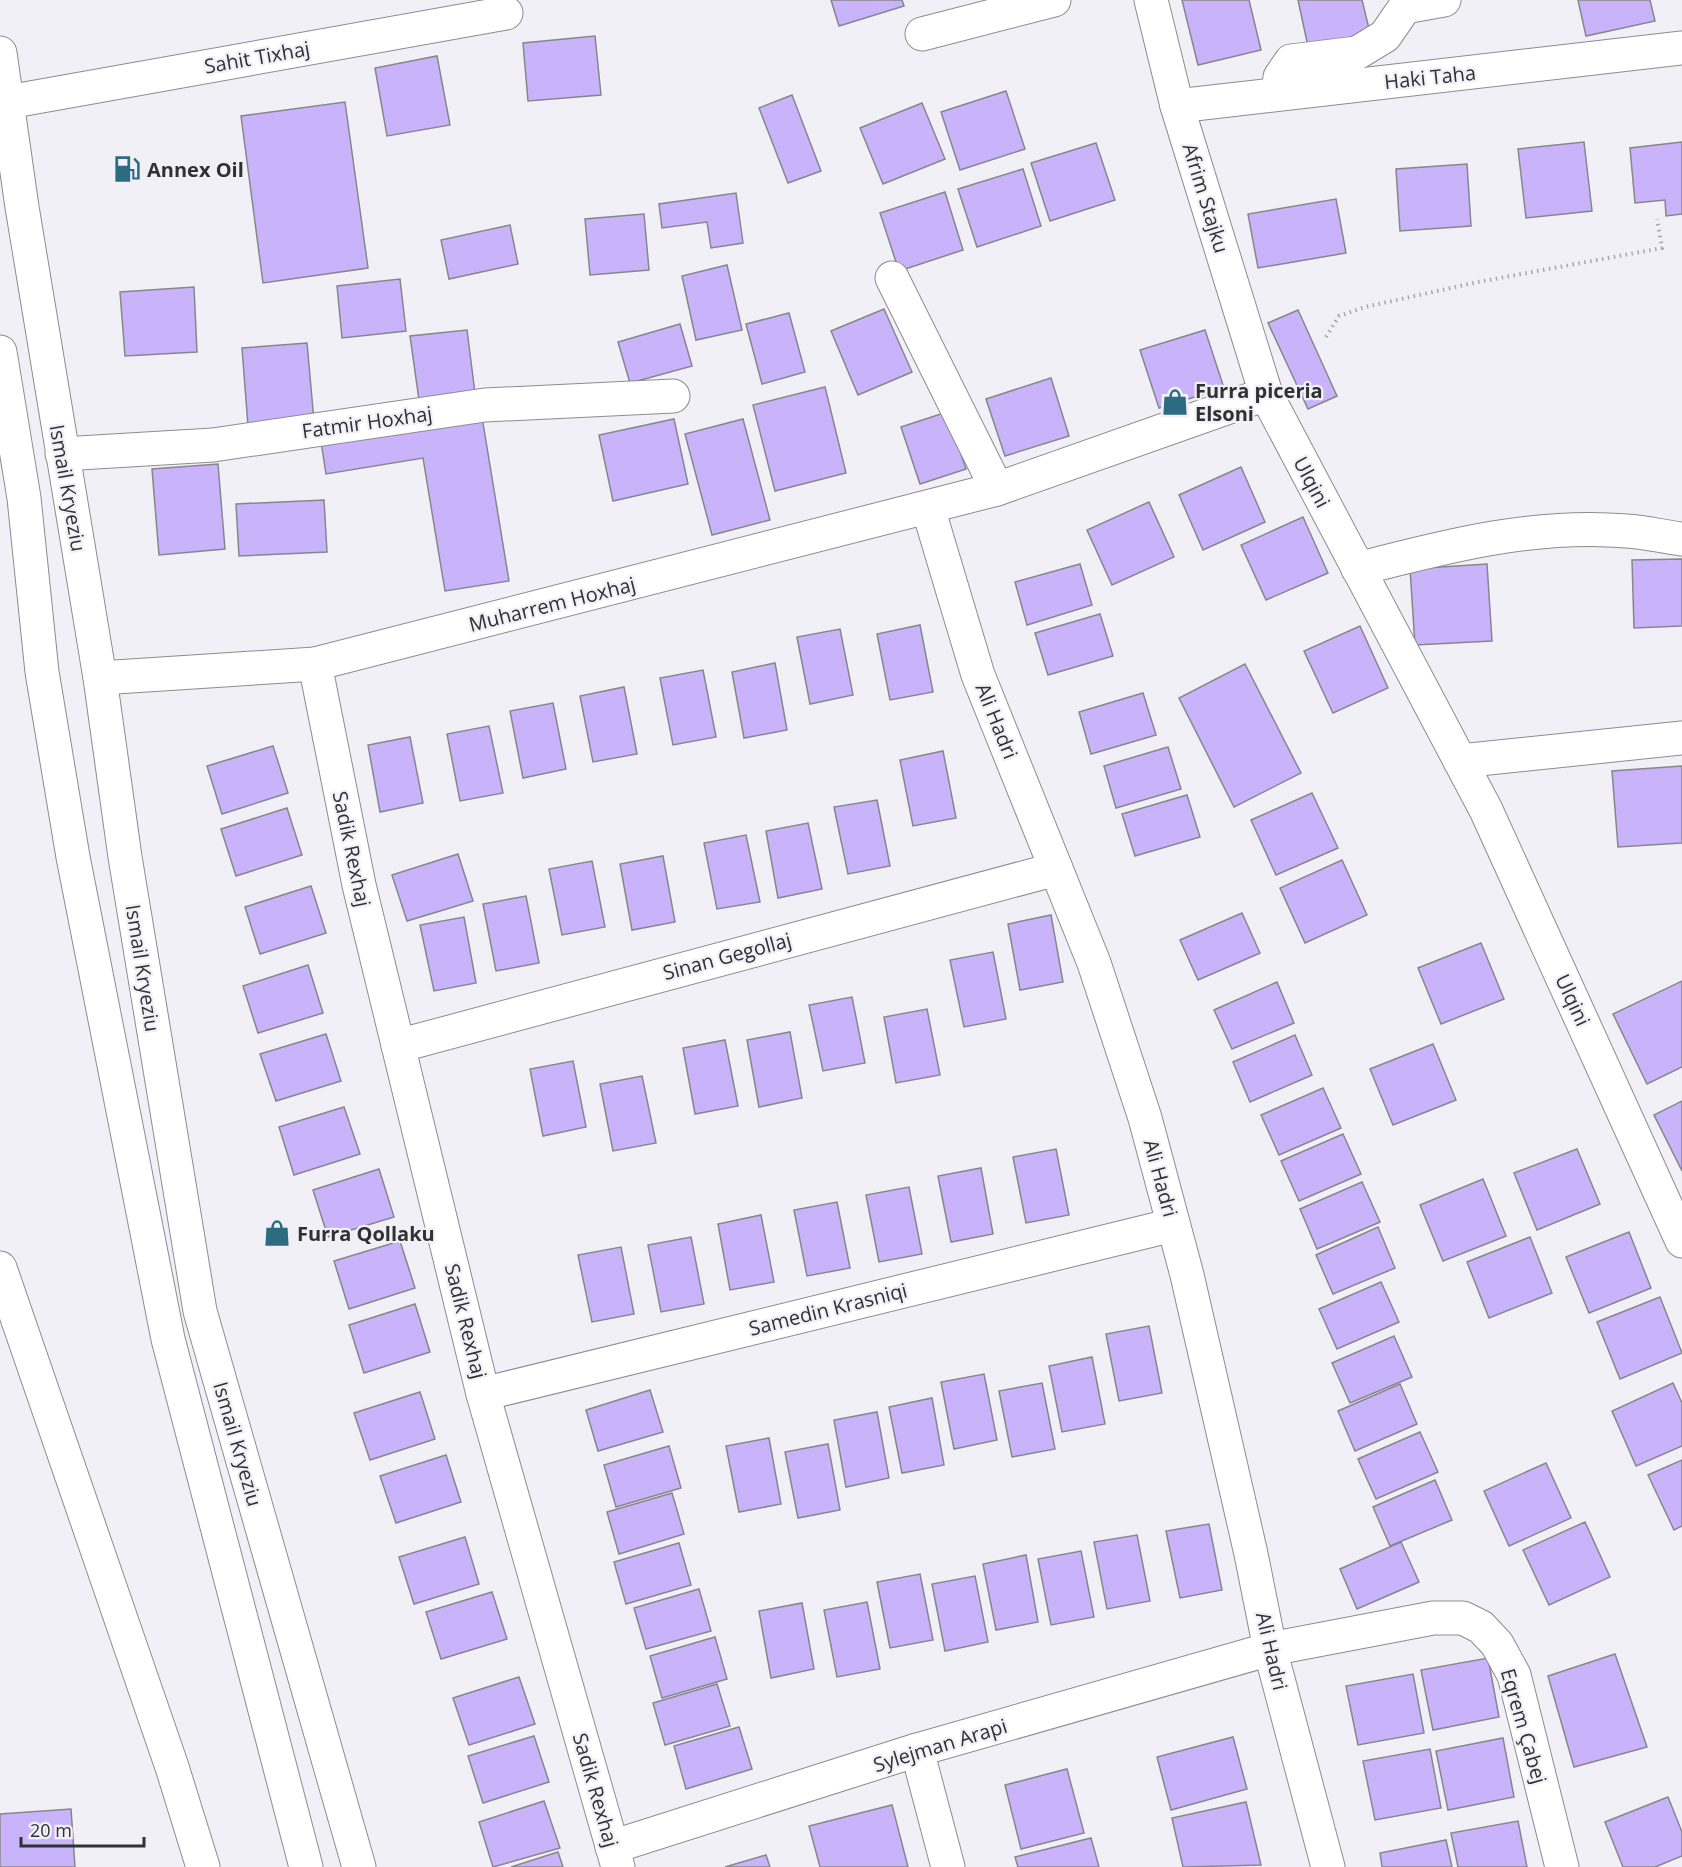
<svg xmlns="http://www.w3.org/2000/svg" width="1682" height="1867" font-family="'Open Sans',sans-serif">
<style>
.building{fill:#c9b4fb;stroke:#87868d;stroke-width:1.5}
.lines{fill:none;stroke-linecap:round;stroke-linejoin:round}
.minor-casing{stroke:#8d8b92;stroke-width:35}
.major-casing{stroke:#8d8b92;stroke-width:35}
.path{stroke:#a7a6ab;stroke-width:4;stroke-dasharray:1.5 4.5;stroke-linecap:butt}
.minor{stroke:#fff;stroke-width:33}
.major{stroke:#fff;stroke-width:33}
.labels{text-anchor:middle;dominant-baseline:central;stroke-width:4.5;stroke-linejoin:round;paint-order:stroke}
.street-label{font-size:20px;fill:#313033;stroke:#f2f0f7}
.poi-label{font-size:20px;font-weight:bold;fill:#313033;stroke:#f2f0f7;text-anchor:start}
</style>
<rect width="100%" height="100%" fill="#f2f0f7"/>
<!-- building -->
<g class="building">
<path d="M831 0H902L904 6 839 26Z"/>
<path d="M1182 0H1249L1261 50 1198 65Z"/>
<path d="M1298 0H1362L1371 37 1309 51Z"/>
<path d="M1578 0H1650L1655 21 1586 36Z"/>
<path d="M595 36 601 95 528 101 523 43Z"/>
<path d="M437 56 450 125 387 136 375 68Z"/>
<path d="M1006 91 1025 149 960 170 941 112Z"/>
<path d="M792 95 821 171 788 183 759 108Z"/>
<path d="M345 102 368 268 263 283 241 116Z"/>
<path d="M922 103 945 159 883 184 860 128Z"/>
<path d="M1584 142 1592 211 1526 218 1518 149Z"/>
<path d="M1682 142V214L1666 216 1665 200 1635 203 1630 148Z"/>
<path d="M1096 143 1115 200 1050 221 1031 163Z"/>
<path d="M1467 164 1471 226 1400 231 1396 169Z"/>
<path d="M1023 169 1041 226 977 247 958 189Z"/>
<path d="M945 192 963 250 899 271 880 213Z"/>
<path d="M736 193 743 243 711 248 707 222 662 228 659 204Z"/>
<path d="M1336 199 1346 253 1258 268 1248 214Z"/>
<path d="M644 214 649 270 590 275 585 219Z"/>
<path d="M510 225 518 264 449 279 441 240Z"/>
<path d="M727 265 742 330 696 340 682 276Z"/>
<path d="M400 279 406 331 342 338 337 286Z"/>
<path d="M194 287 197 352 125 356 120 292Z"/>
<path d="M884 309 912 372 858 395 831 331Z"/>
<path d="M1298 310 1337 396 1308 409 1268 323Z"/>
<path d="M789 313 805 372 762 384 746 324Z"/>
<path d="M680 324 692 366 630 383 618 342Z"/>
<path d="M467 330 475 393 419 400 410 336Z"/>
<path d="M1205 330 1224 388 1159 408 1140 350Z"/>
<path d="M307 343 314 421 248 426 242 348Z"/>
<path d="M1051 378 1069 436 1005 456 986 399Z"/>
<path d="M825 387 846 473 775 491 753 405Z"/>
<path d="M947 412 966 469 920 484 901 427Z"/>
<path d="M482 417 509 581 445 591 423 458 326 474 321 442Z"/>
<path d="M674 419 688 484 613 501 599 435Z"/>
<path d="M743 419 770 520 712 535 685 434Z"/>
<path d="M218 464 225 549 159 555 152 469Z"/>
<path d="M1241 467 1265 522 1203 550 1179 495Z"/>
<path d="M324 500 327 552 239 556 236 504Z"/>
<path d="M1149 502 1174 557 1112 585 1087 530Z"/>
<path d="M1303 517 1328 573 1266 600 1241 545Z"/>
<path d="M1682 559V626L1634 628 1632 560Z"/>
<path d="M1080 564 1092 605 1027 625 1015 582Z"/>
<path d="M1487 564 1492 641 1415 645 1410 569Z"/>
<path d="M1100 614 1113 656 1048 675 1035 633Z"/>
<path d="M920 625 933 692 890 700 877 634Z"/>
<path d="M1360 626 1388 688 1333 713 1304 651Z"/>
<path d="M840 629 853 695 810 704 797 637Z"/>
<path d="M775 663 787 730 744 738 732 672Z"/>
<path d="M1245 664 1301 773 1234 807 1179 698Z"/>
<path d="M703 670 716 737 673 745 660 678Z"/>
<path d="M624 687 637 754 593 762 580 696Z"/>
<path d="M1143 693 1156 735 1091 754 1079 712Z"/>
<path d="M553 703 566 769 523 778 510 711Z"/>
<path d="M489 726 503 793 460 801 447 734Z"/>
<path d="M410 737 423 803 380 812 368 745Z"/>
<path d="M273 746 288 793 222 814 207 766Z"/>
<path d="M1168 747 1181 789 1116 808 1104 766Z"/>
<path d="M943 751 956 818 913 826 900 760Z"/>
<path d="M1682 766V843L1618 847 1612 771Z"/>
<path d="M1312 793 1338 848 1276 875 1251 820Z"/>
<path d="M1187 795 1200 837 1135 856 1122 814Z"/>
<path d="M877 800 890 866 848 874 834 807Z"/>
<path d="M287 808 302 855 236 876 221 829Z"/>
<path d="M808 823 822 889 778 898 766 831Z"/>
<path d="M746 835 760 902 717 909 704 843Z"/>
<path d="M458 854 473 901 407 921 392 875Z"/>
<path d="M663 856 675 922 632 930 620 864Z"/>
<path d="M1342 860 1367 915 1305 943 1280 888Z"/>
<path d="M592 861 605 927 562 935 549 869Z"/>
<path d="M311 886 326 933 260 954 245 907Z"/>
<path d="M526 896 539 963 496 971 483 904Z"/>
<path d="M1242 913 1260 953 1198 980 1180 940Z"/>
<path d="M1051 915 1063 982 1020 990 1008 924Z"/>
<path d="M464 917 476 983 434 991 420 925Z"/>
<path d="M1481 943 1504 999 1441 1024 1418 968Z"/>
<path d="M993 952 1006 1019 964 1027 950 960Z"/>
<path d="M308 965 323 1013 258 1033 243 986Z"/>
<path d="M1682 981V1067L1647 1084 1613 1014Z"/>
<path d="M1277 982 1294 1023 1232 1049 1214 1010Z"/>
<path d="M852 997 865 1063 823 1071 809 1005Z"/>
<path d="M927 1009 940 1075 896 1083 884 1017Z"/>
<path d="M790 1032 802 1098 759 1107 747 1040Z"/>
<path d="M326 1034 341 1081 276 1101 260 1054Z"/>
<path d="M1295 1035 1312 1075 1250 1102 1233 1062Z"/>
<path d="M725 1040 738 1106 695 1114 683 1048Z"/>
<path d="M1433 1044 1456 1100 1393 1125 1370 1069Z"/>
<path d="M573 1061 586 1127 543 1136 530 1069Z"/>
<path d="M642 1076 656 1143 613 1151 600 1084Z"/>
<path d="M1323 1088 1341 1128 1279 1155 1261 1115Z"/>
<path d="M1682 1101V1171L1654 1115Z"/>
<path d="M344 1107 360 1154 294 1175 279 1127Z"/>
<path d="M1343 1134 1361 1174 1299 1201 1281 1161Z"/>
<path d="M1056 1149 1069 1215 1026 1223 1013 1157Z"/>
<path d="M1577 1149 1600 1204 1537 1230 1514 1173Z"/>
<path d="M981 1168 993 1234 951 1242 938 1176Z"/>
<path d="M379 1169 394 1217 328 1237 313 1190Z"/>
<path d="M1483 1179 1506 1236 1443 1261 1420 1205Z"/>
<path d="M1362 1182 1380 1222 1317 1249 1300 1209Z"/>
<path d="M909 1187 922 1254 879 1262 866 1195Z"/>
<path d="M837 1202 850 1268 807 1276 794 1210Z"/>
<path d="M761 1215 774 1282 730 1290 718 1224Z"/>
<path d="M1378 1227 1395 1268 1333 1294 1316 1255Z"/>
<path d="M1629 1232 1651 1288 1589 1313 1566 1257Z"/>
<path d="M691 1237 704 1304 661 1312 648 1245Z"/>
<path d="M1530 1237 1552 1293 1489 1318 1467 1262Z"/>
<path d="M400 1241 415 1288 349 1309 334 1261Z"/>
<path d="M621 1247 634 1314 592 1322 578 1255Z"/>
<path d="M1381 1282 1399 1322 1337 1349 1319 1309Z"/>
<path d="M1660 1297 1682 1353 1620 1379 1597 1322Z"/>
<path d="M415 1304 430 1352 364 1373 349 1325Z"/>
<path d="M1149 1326 1162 1393 1119 1401 1106 1334Z"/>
<path d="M1394 1336 1412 1377 1350 1403 1332 1363Z"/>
<path d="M1092 1357 1105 1424 1062 1432 1049 1366Z"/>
<path d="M984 1374 997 1440 954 1449 941 1382Z"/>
<path d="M1042 1383 1055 1449 1012 1457 999 1391Z"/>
<path d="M1673 1383 1682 1403V1446L1636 1466 1612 1411Z"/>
<path d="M1400 1384 1417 1424 1355 1451 1338 1411Z"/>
<path d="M650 1390 663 1432 598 1451 586 1410Z"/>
<path d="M420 1392 435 1439 370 1460 354 1413Z"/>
<path d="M932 1398 944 1465 902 1473 889 1407Z"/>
<path d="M877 1412 889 1478 846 1487 834 1420Z"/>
<path d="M1420 1432 1438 1472 1376 1499 1358 1459Z"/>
<path d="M769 1438 781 1504 739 1512 726 1446Z"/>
<path d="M828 1444 840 1510 798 1518 785 1452Z"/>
<path d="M669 1446 681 1488 616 1507 604 1465Z"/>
<path d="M446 1455 461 1502 396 1523 380 1476Z"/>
<path d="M1682 1460V1526L1674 1530 1648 1475Z"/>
<path d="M1546 1463 1571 1518 1509 1546 1484 1491Z"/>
<path d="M1435 1480 1452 1520 1390 1546 1373 1507Z"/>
<path d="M672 1493 684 1534 619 1554 607 1512Z"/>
<path d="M1585 1522 1610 1577 1549 1605 1523 1550Z"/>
<path d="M1209 1524 1222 1590 1180 1598 1166 1531Z"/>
<path d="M1137 1535 1150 1601 1107 1609 1094 1542Z"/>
<path d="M465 1537 479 1584 414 1604 399 1557Z"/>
<path d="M1401 1542 1419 1582 1357 1609 1340 1569Z"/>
<path d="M679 1543 691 1585 626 1604 614 1562Z"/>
<path d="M1081 1551 1094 1617 1051 1625 1038 1559Z"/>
<path d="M1026 1555 1038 1622 996 1630 983 1564Z"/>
<path d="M920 1574 933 1640 890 1648 877 1582Z"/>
<path d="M975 1576 988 1642 945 1651 932 1584Z"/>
<path d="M699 1589 711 1631 646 1649 634 1608Z"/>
<path d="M492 1592 507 1639 441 1659 426 1612Z"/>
<path d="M867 1602 880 1669 837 1677 824 1610Z"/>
<path d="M802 1603 814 1669 771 1678 759 1611Z"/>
<path d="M715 1637 727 1679 662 1698 650 1656Z"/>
<path d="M1615 1654 1647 1747 1574 1767 1548 1676Z"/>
<path d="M1488 1658 1499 1717 1433 1730 1421 1670Z"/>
<path d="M1413 1674 1424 1733 1358 1745 1346 1686Z"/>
<path d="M519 1677 535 1724 469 1745 453 1698Z"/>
<path d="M717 1684 730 1726 665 1745 653 1703Z"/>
<path d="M739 1727 752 1769 686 1789 674 1746Z"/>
<path d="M534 1736 549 1782 483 1803 468 1756Z"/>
<path d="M1233 1737 1247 1789 1171 1810 1157 1757Z"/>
<path d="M1503 1738 1514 1797 1448 1810 1436 1751Z"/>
<path d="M1430 1749 1441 1808 1375 1820 1363 1761Z"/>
<path d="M1067 1769 1084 1833 1021 1849 1005 1785Z"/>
<path d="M1668 1797 1682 1832V1856L1655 1867H1623L1605 1822Z"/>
<path d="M544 1801 560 1848 493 1867 479 1822Z"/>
<path d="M1246 1802 1261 1865 1183 1867 1172 1818Z"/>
<path d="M892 1805 908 1867H820L809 1826Z"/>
<path d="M71 1809 75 1867H0V1814Z"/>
<path d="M1518 1821 1527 1867H1458L1451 1833Z"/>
<path d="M1091 1838 1099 1867H1018L1015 1857Z"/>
<path d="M1446 1840 1452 1867H1382L1380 1853Z"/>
<path d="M558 1852 563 1867H511Z"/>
<path d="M766 1855 770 1867H725Z"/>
</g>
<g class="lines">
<defs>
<g id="minor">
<path d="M1151 0 1177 106 1266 394 1486 810 1682 1241"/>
<path d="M922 34 1054 0"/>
<path d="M1278 94 1280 77 1291 61 1357 53 1385 36 1405 7 1444 0"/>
<path d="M8 102 506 13"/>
<path d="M1177 106 1682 48"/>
<path d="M892 278 997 489"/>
<path d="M62 454 213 445 485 405 673 396"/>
<path d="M928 508 978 675 1094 963 1145 1118 1187 1275 1251 1554 1270 1649 1328 1867"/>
<path d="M1358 569C1446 546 1536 523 1627 531 1645 532 1664 537 1682 539"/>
<path d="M315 664 359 885 483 1394 618 1867"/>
<path d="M100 678 315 664 997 489 1266 394"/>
<path d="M1460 761 1682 738"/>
<path d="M398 1046 1056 869"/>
<path d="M0 1268 172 1767 203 1867"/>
<path d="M483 1394 1173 1225"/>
<path d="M917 1750 948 1867"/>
<path d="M612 1847 917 1750 1270 1649 1433 1618H1463L1481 1627 1497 1644 1514 1675 1562 1867"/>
</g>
<g id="major">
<path d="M0 53 22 207 100 678 125 857 200 1311 359 1867"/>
<path d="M0 352 24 498 42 672 73 857 168 1339 306 1867"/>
</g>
</defs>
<!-- minor casing -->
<use href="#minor" class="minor-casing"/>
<!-- major casing -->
<use href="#major" class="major-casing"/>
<!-- path -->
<path class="path" d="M1326 337 1339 316 1365 307 1478 282 1662 248 1657 219"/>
<!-- minor -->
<use href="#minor" class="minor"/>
<!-- major -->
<use href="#major" class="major"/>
</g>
<!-- icons -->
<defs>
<symbol id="fuel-bare" viewBox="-9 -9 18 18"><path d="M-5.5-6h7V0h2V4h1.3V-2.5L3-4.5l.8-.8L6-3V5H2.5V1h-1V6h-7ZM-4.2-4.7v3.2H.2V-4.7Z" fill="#2d6b81" stroke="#f2f0f7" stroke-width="2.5" paint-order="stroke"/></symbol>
<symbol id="shop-bare" viewBox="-9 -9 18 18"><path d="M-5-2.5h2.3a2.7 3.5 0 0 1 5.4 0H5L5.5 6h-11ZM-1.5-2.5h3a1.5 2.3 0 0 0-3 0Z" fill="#2d6b81" stroke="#f2f0f7" stroke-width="2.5" paint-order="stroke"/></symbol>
</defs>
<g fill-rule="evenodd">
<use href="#fuel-bare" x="108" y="150" width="38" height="38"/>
<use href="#shop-bare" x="1156" y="383" width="38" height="38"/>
<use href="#shop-bare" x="258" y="1214" width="38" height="38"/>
</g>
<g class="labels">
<!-- street labels -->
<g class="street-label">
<text transform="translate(257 57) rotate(-10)">Sahit Tixhaj</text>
<text transform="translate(1430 77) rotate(-6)">Haki Taha</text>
<text transform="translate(1206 198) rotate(73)">Afrim Stajku</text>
<text transform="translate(367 422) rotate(-8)">Fatmir Hoxhaj</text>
<text transform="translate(1312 482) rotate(62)">Ulqini</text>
<text transform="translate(68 488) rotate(80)">Ismail Kryeziu</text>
<text transform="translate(552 604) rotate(-14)">Muharrem Hoxhaj</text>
<text transform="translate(997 721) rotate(68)">Ali Hadri</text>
<text transform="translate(352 849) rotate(78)">Sadik Rexhaj</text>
<text transform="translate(727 956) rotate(-15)">Sinan Gegollaj</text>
<text transform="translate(143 968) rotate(81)">Ismail Kryeziu</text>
<text transform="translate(1573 1000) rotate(65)">Ulqini</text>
<text transform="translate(1161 1178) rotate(75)">Ali Hadri</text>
<text transform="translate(828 1309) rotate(-14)">Samedin Krasniqi</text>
<text transform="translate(466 1321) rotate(76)">Sadik Rexhaj</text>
<text transform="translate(238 1444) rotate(74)">Ismail Kryeziu</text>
<text transform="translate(1272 1651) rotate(77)">Ali Hadri</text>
<text transform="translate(1524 1726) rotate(74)">Eqrem Çabej</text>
<text transform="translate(940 1745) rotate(-17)">Sylejman Arapi</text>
<text transform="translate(596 1790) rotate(74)">Sadik Rexhaj</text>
</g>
<!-- poi labels -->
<g class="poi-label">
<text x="147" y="169">Annex Oil</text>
<text x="1195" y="390">Furra piceria<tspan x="1195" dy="23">Elsoni</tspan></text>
<text x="297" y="1233">Furra Qollaku</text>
</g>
</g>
<!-- scale -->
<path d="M21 1837v9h123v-9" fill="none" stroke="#313033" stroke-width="3"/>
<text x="30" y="1837" font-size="18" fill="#313033" stroke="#f2f0f7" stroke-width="4.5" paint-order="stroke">20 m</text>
</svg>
